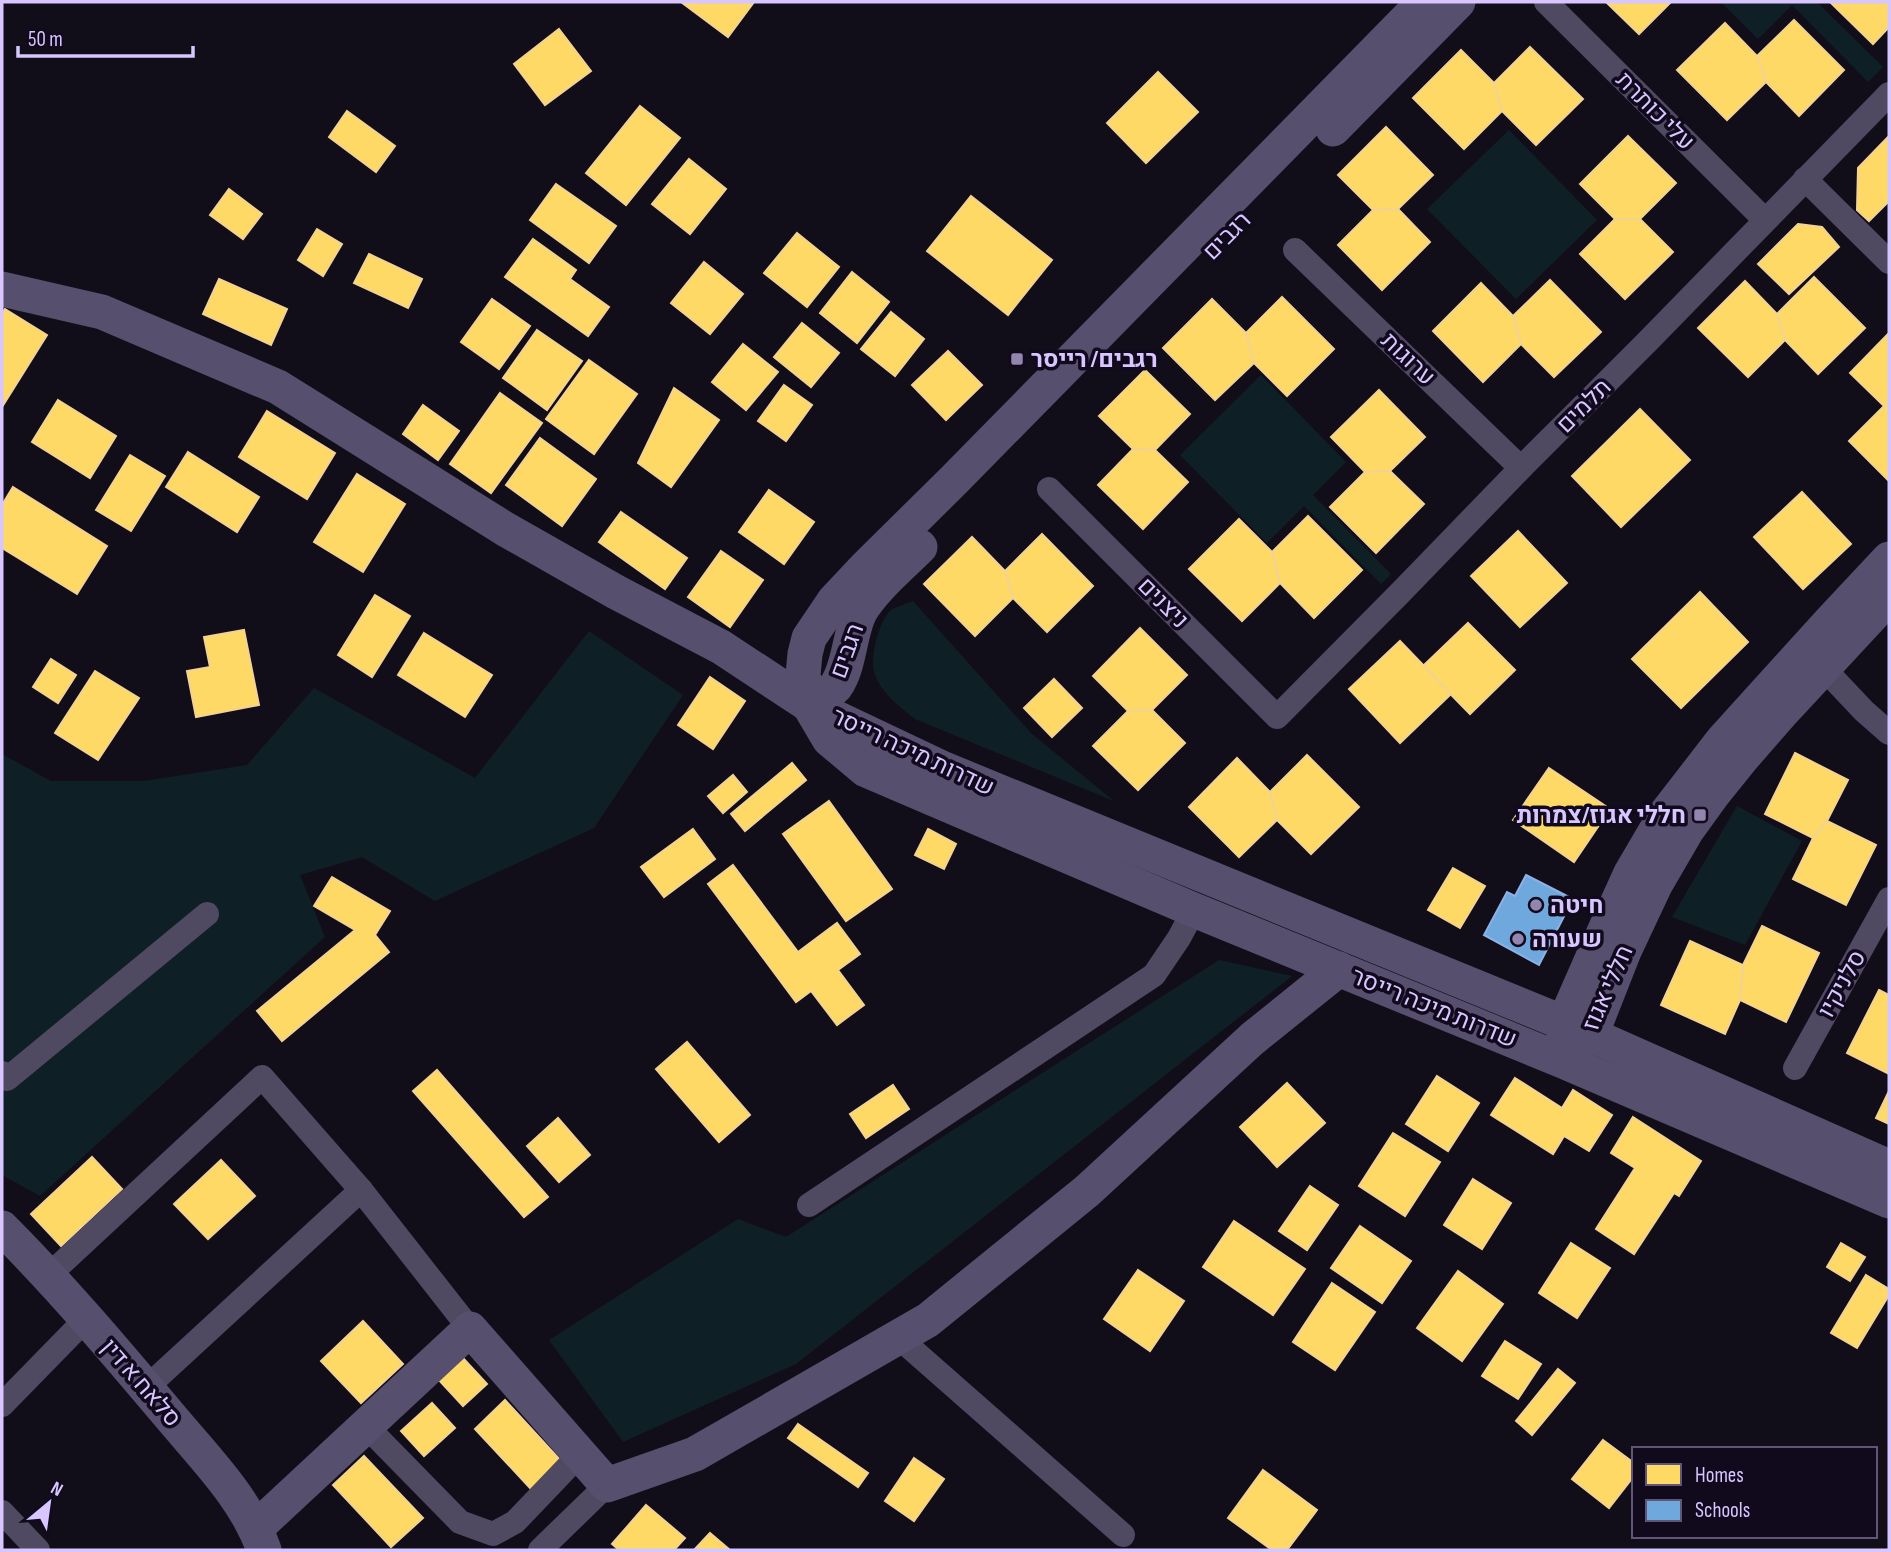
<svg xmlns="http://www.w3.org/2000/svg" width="1891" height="1552" font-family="'Sofia Sans Condensed',Heebo,sans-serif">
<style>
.green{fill:#0e2025}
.homes{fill:#ffd966;stroke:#f3d394;stroke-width:2}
.schools{fill:#6fa8dc;stroke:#8eb1e6;stroke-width:2}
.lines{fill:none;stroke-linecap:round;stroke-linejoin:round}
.street{stroke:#4f4962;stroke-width:24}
.secondary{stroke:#564f6d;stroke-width:35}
.poi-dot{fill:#9286ae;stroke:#110a1d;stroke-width:2.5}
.labels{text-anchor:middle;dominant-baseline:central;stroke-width:7;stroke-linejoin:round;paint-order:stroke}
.street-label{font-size:24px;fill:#d7c6ff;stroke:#110a1d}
.poi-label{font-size:24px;font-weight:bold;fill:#d7c6ff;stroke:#110a1d;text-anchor:start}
</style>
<rect width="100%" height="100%" fill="#120e19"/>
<!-- green -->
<g class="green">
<path d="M1721 2H1817L1883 67 1868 82 1792 5 1758 39Z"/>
<path d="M1509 130 1597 220 1516 299 1427 209Z"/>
<path d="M1261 375 1346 462 1313 495 1391 574 1381 584 1304 506 1267 543 1180 455Z"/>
<path d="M913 601 1031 733 1114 801 915 719C900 707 882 694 875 675 869 660 878 624 889 612 894 607 906 604 913 601Z"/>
<path d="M589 631 683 695 594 828 435 901 362 857 300 875 325 937 40 1196 2 1175V754L51 781H144L247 765 314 688 475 778Z"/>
<path d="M1737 806 1802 841 1745 945 1672 917Z"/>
<path d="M1219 960 1292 976 796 1364 623 1442 549 1340 738 1219 786 1237Z"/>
</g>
<!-- homes -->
<g class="homes">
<path d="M681 2H754L728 37Z"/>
<path d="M1606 2H1671L1639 34Z"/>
<path d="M1830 2H1889V27L1873 44Z"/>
<path d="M1794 20 1844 70 1799 116 1766 82 1757 56Z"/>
<path d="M1725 23 1757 56 1766 82 1727 120 1677 70Z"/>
<path d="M559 29 591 71 545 105 514 64Z"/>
<path d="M1530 47 1583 99 1536 145 1502 111 1494 83Z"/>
<path d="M1461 50 1494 83 1502 111 1464 149 1413 98Z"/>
<path d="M1158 72 1198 112 1146 163 1107 123Z"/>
<path d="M640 106 680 138 626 205 586 173Z"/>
<path d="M347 111 395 146 376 172 329 137Z"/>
<path d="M1386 127 1433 175 1398 209 1373 210 1338 175Z"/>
<path d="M1628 136 1676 183 1640 219H1615L1580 184Z"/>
<path d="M1889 136V201L1869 221 1857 210 1858 168Z"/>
<path d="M689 159 726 189 690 234 652 204Z"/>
<path d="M556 184 616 226 589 263 530 220Z"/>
<path d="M229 189 262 214 243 239 210 215Z"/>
<path d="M971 196 1052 260 1008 315 927 251Z"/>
<path d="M1398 209 1430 242 1382 290 1338 245 1373 210Z"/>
<path d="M1615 219H1640L1673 252 1625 299 1580 254Z"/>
<path d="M1798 224 1822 227 1839 247 1789 294 1758 264Z"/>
<path d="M317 229 342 244 323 276 298 260Z"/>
<path d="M797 233 839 267 807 307 764 273Z"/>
<path d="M533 239 576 270 570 279 609 307 588 336 505 277Z"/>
<path d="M369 254 422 279 408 308 354 283Z"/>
<path d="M704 262 743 294 710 334 671 303Z"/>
<path d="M852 272 889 302 857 343 820 313Z"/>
<path d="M1814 277 1865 328 1818 374 1785 340 1777 314Z"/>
<path d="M219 279 287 309 271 345 203 314Z"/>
<path d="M1550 280 1601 332 1554 377 1521 344 1513 316Z"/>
<path d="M1745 281 1777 314 1785 340 1748 377 1698 328Z"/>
<path d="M1481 283 1513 316 1521 344 1483 382 1433 331Z"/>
<path d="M1282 297 1334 349 1287 396 1254 363 1246 333Z"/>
<path d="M492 299 530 326 499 369 461 342Z"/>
<path d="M1212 299 1246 333 1254 363 1215 400 1163 348Z"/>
<path d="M5 309 47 335 2 407V314Z"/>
<path d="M891 312 924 339 895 376 861 349Z"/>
<path d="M802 323 839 353 811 387 774 357Z"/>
<path d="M537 330 582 361 547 410 503 378Z"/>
<path d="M1889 333V406H1884L1850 373Z"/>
<path d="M743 344 778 372 746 410 712 382Z"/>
<path d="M948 351 982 385 946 420 912 385Z"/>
<path d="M589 360 637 394 594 454 546 419Z"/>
<path d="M1145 370 1190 414 1155 450 1133 449 1099 416Z"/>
<path d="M784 385 812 405 786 441 758 421Z"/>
<path d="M674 388 719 420 671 487 638 463Z"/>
<path d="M1379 390 1425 437 1390 471 1365 472 1331 437Z"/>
<path d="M500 393 542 423 491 493 450 464Z"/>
<path d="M58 400 116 436 90 478 32 442Z"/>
<path d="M423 405 459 431 438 460 403 434Z"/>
<path d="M1884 406H1889V481L1849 441Z"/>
<path d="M1640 409 1690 460 1621 527 1572 476Z"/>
<path d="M267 411 335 453 307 499 239 457Z"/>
<path d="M540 438 596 479 562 526 506 485Z"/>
<path d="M1133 449 1155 450 1188 482 1143 529 1098 485Z"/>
<path d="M188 452 259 497 237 532 166 487Z"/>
<path d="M130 455 165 476 131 531 96 510Z"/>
<path d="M1390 471 1424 504 1376 553 1330 507 1365 472Z"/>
<path d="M357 474 405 504 363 572 314 542Z"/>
<path d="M13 487 107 546 77 594 2 548V505Z"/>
<path d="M769 490 814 522 784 564 739 532Z"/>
<path d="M1802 492 1851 544 1803 589 1754 537Z"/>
<path d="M621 512 687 558 665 589 599 542Z"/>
<path d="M1308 516 1362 570 1314 618 1280 583 1272 552Z"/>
<path d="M1239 519 1272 552 1280 583 1242 621 1189 569Z"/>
<path d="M1518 531 1567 583 1520 627 1471 576Z"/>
<path d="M1042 534 1093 586 1047 632 1013 598 1005 571Z"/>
<path d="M972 537 1005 571 1013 598 975 636 924 584Z"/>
<path d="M721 551 763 580 730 627 688 597Z"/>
<path d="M1700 592 1748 642 1681 708 1632 659Z"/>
<path d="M375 595 410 616 372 677 338 655Z"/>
<path d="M1468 623 1515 670 1470 714 1423 666Z"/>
<path d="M1140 628 1187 675 1152 710 1128 711 1093 676Z"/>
<path d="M244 630 259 705 196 717 187 671 210 667 204 637Z"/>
<path d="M424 633 492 675 465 717 398 675Z"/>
<path d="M1400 641 1451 694 1400 743 1349 689Z"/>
<path d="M51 659 76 675 58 703 33 687Z"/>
<path d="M95 671 139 698 98 760 55 733Z"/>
<path d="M710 677 745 701 713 749 678 725Z"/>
<path d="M1054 679 1082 708 1052 737 1024 708Z"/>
<path d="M1152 710 1185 743 1138 790 1093 746 1128 711Z"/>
<path d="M1795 753 1848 780 1827 821 1813 838 1765 814Z"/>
<path d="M1307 755 1359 807 1311 854 1277 820 1270 792Z"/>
<path d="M1237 758 1270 792 1277 820 1239 857 1189 807Z"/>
<path d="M792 763 806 780 745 831 731 814Z"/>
<path d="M1549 768 1610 809 1574 862 1513 820Z"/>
<path d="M733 775 747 792 723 813 708 796Z"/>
<path d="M829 801 892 889 846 921 783 834Z"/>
<path d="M1827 821 1876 845 1846 905 1793 879 1813 838Z"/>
<path d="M693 829 715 859 664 897 641 867Z"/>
<path d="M928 829 956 844 944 869 915 855Z"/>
<path d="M733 865 798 952 837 923 860 954 838 970 864 1005 837 1025 811 991 796 1002 708 884Z"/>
<path d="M1453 868 1485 886 1460 928 1428 910Z"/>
<path d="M332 877 390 911 375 935 389 952 282 1041 257 1011 355 930 314 906Z"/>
<path d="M1762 926 1819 953 1786 1022 1740 1000 1743 965Z"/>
<path d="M1690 941 1743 965 1740 1000 1725 1034 1661 1005Z"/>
<path d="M1879 990 1889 995V1074L1847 1053Z"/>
<path d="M687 1042 750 1115 719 1142 656 1069Z"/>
<path d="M437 1070 548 1197 524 1217 413 1091Z"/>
<path d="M1437 1076 1479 1103 1448 1151 1406 1124Z"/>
<path d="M1515 1078 1562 1108 1573 1090 1612 1115 1589 1151 1564 1136 1553 1154 1491 1115Z"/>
<path d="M1287 1083 1325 1123 1277 1167 1240 1127Z"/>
<path d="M893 1085 909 1109 866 1138 850 1114Z"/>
<path d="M1889 1091V1124L1876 1118Z"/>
<path d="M1633 1117 1701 1161 1679 1196 1674 1193 1634 1254 1596 1229 1635 1168 1611 1153Z"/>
<path d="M558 1118 590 1155 559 1182 527 1146Z"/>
<path d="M1393 1133 1440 1162 1405 1216 1359 1186Z"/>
<path d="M92 1157 122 1189 61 1246 31 1214Z"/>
<path d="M221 1160 255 1196 208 1239 174 1204Z"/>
<path d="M1473 1179 1511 1203 1482 1249 1444 1225Z"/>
<path d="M1310 1186 1338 1205 1307 1250 1279 1231Z"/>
<path d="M1234 1221 1305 1269 1273 1315 1203 1267Z"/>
<path d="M1360 1226 1411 1261 1382 1303 1331 1268Z"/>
<path d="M1571 1243 1610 1268 1577 1318 1539 1293Z"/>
<path d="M1841 1243 1865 1257 1850 1281 1827 1267Z"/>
<path d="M1138 1270 1184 1301 1150 1351 1104 1319Z"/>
<path d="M1458 1271 1503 1304 1462 1361 1417 1328Z"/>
<path d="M1866 1275 1889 1289V1295L1857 1348 1831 1333Z"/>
<path d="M1332 1283 1375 1312 1335 1370 1293 1342Z"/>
<path d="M363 1321 403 1364 361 1403 321 1361Z"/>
<path d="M1505 1341 1541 1364 1518 1399 1482 1376Z"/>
<path d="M462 1357 487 1384 463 1406 438 1379Z"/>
<path d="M1558 1369 1575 1383 1532 1435 1516 1421Z"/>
<path d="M505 1400 561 1461 531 1489 475 1429Z"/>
<path d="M432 1403 455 1428 424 1456 401 1431Z"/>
<path d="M798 1424 868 1473 858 1487 788 1438Z"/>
<path d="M1603 1440 1634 1463V1476L1609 1508 1572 1479Z"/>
<path d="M364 1456 423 1518 391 1547 333 1485Z"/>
<path d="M914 1458 944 1479 914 1521 885 1501Z"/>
<path d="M1263 1470 1317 1510 1287 1550H1272L1228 1518Z"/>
<path d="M646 1505 685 1538 674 1550H619L612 1544Z"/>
<path d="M710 1533 730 1550H694Z"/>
</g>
<!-- schools -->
<path class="schools" d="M1526 875 1573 899 1539 965 1484 935 1507 892 1515 896Z"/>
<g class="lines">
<!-- street -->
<g class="street">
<path d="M1546 2 1765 220"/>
<path d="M1805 179 1889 262"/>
<path d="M1295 250 1521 468"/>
<path d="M1049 489 1277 717 1401 592 1521 468 1647 342 1889 94"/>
<path d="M1813 657 1864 711 1889 733"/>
<path d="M1795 1068 1889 899"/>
<path d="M2 1073 7 1079 207 914"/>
<path d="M809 1205 1154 975 1179 938 1194 910"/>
<path d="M49 1275 262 1077 361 1190 470 1329"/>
<path d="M898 1337 1123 1535"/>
<path d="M146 1388 361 1190"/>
<path d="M2 1405 86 1319"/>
<path d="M366 1426 460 1522 493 1534 515 1522 580 1454"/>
<path d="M2 1512 38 1550"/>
<path d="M540 1550 607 1485"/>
</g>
<!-- secondary -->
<g class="secondary">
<path d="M1424 2 954 480 865 568 834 601 809 638 805 654 803 675 809 705 829 739 866 770 1194 910 1563 1061 1889 1201"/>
<path d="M1333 129 1458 2"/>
<path d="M2 289 102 312 278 387 505 529 616 592 721 647 809 705 944 769 1564 1023 1889 1167"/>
<path d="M809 705C817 699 830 693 836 686 850 666 849 634 860 612 873 589 901 566 920 547"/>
<path d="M1564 1047V1023L1600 941 1631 873 1665 815 1723 740 1830 622 1889 559"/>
<path d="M1573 1051 1591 1035 1624 951 1655 885 1687 830 1713 794 1742 758 1783 711 1889 597"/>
<path d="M2 1228C61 1287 115 1351 169 1415 204 1457 246 1498 264 1550"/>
<path d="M255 1529 470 1329 607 1485 695 1454 928 1320 1087 1191 1252 1039 1339 969"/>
</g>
</g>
<!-- markers -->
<g class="poi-dot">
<rect x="1010" y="352" width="14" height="14" rx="3.5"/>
<rect x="1693" y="808" width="14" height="14" rx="3.5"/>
<circle cx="1536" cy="905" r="7"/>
<circle cx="1518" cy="939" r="7"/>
</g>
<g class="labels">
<!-- street labels -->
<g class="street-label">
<text transform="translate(1655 111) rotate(45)">עלי כותרת</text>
<text transform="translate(1227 236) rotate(-45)">רגבים</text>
<text transform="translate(1408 359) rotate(44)">ערוגות</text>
<text transform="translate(1584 406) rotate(-45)">תלמים</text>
<text transform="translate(1163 603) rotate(45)">ניצנים</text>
<text transform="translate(847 651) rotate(-70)">רגבים</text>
<text transform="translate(913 752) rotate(25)">שדרות מיכה רייסר</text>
<text transform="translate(1842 984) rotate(-61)">סלניקיו</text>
<text transform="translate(1608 988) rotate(-66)">חללי אגוז</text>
<text transform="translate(1434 1008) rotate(22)">שדרות מיכה רייסר</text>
<text transform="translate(141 1383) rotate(49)">סלאח א דין</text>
</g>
<!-- poi labels -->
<g class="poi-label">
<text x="1031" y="359">רגבים/ רייסר</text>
<text x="1686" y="815" text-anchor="end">חללי אגוז/צמרות</text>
<text x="1550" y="905">חיטה</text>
<text x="1532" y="939">שעורה</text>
</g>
</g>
<!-- border -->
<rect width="1891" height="1552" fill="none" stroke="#d7c6ff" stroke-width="7"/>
<!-- legend -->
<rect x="1632" y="1447" width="245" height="91" fill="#110a1d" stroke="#605577" stroke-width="2"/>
<rect x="1646" y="1464" width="35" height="21" fill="#ffd966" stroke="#605577" stroke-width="2"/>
<text x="1695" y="1482" font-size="21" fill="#d7c6ff">Homes</text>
<rect x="1646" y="1500" width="35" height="21" fill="#6fa8dc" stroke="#605577" stroke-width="2"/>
<text x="1695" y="1517" font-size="21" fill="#d7c6ff">Schools</text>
<!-- north arrow -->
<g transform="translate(49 1503) rotate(29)" stroke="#110a1d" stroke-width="5" paint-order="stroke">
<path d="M0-5L12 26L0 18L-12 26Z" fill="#d7c6ff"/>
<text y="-10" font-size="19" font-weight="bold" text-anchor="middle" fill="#d7c6ff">N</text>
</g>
<!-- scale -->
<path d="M18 46v10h175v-10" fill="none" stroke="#d7c6ff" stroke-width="3.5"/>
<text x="28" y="46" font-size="21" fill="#d7c6ff" stroke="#110a1d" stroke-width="5" paint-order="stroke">50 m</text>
</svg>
